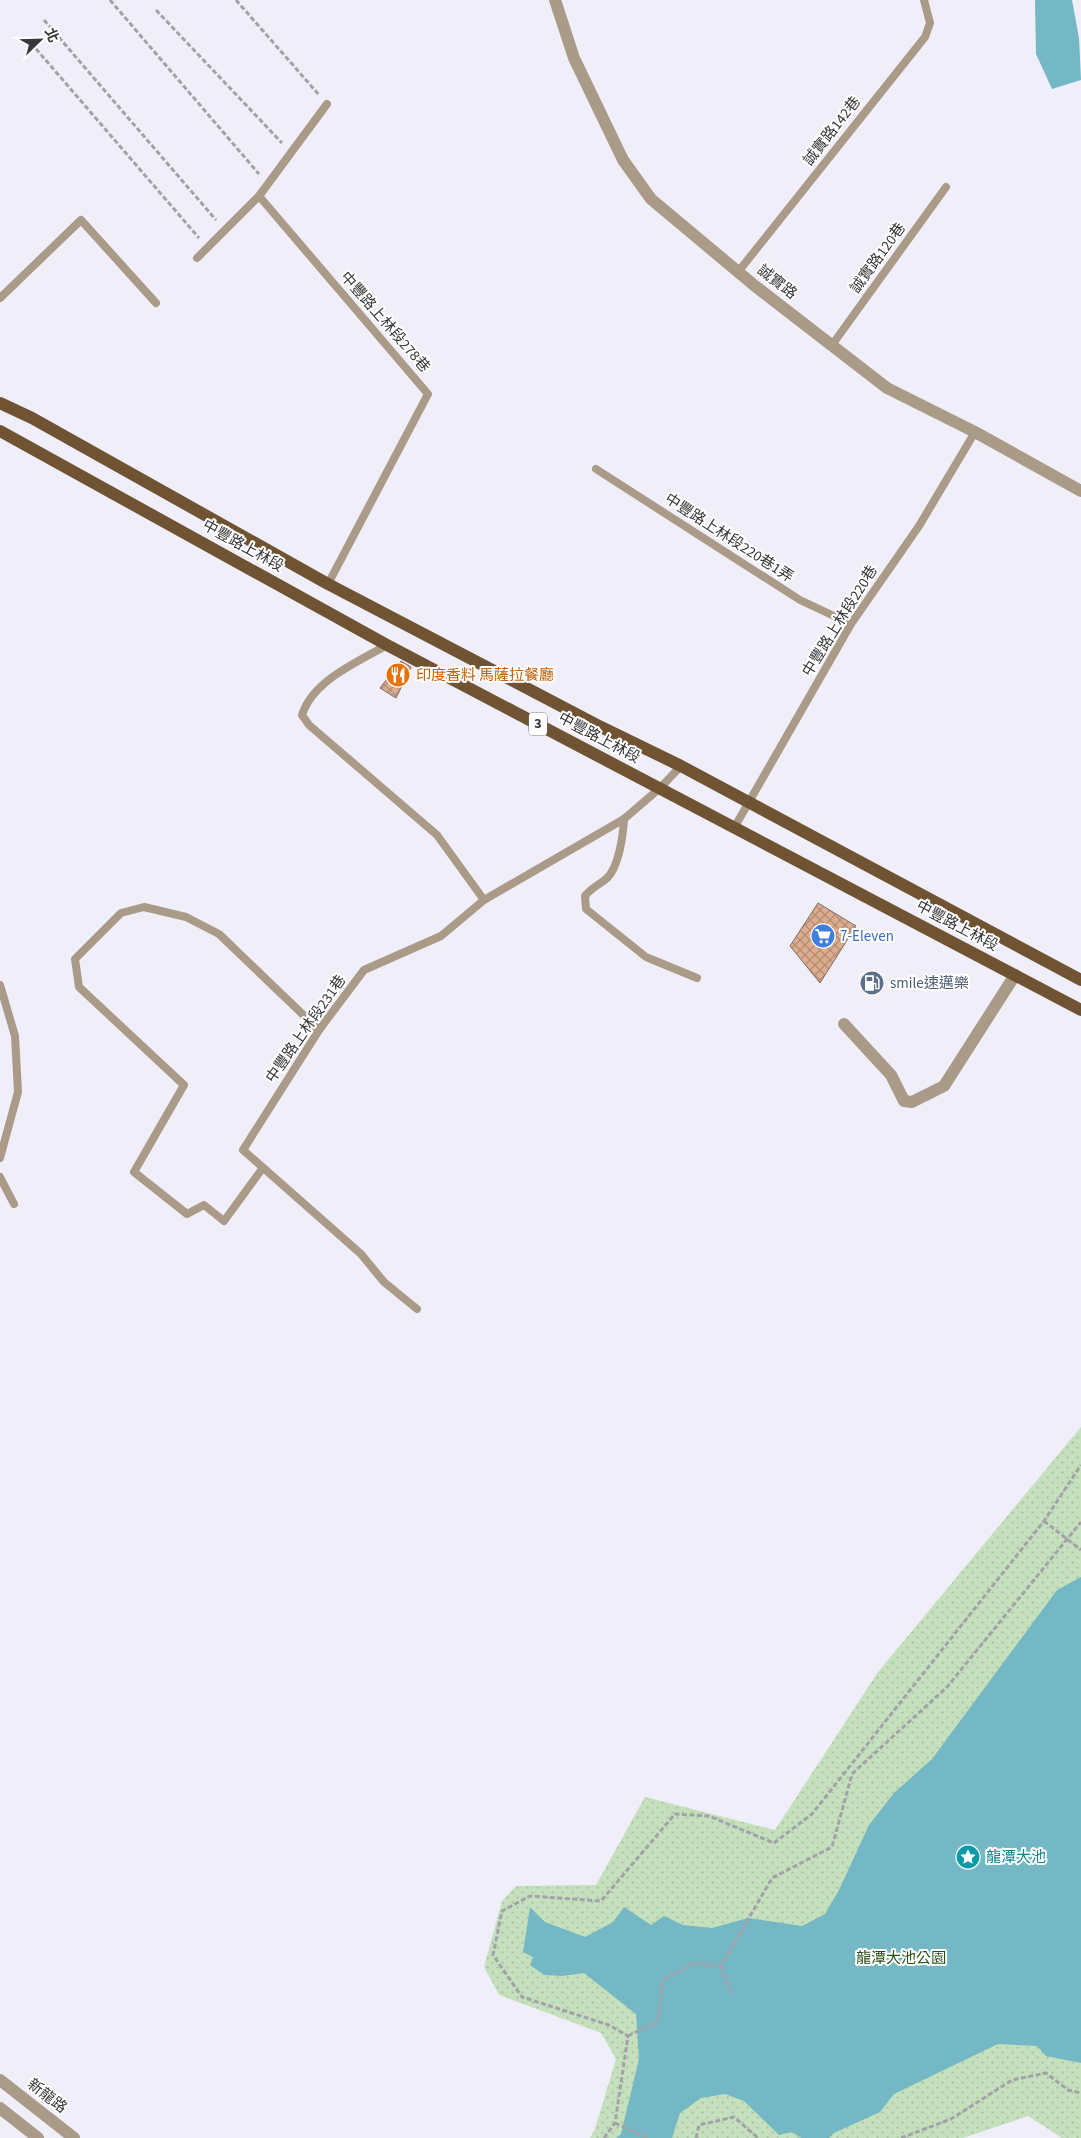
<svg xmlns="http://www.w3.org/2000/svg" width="1081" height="2138" font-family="'Source Sans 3','Noto Sans TC',sans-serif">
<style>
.park{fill:url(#park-dots)}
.water{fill:#74b8c5}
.building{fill:url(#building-cross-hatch);stroke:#776e69}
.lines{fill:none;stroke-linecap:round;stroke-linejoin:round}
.path{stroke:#a3a2aa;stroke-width:3;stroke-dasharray:5 2.5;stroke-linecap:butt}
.service{stroke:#aa9a88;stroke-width:8}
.minor{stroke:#aa9a88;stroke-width:12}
.tertiary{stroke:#aa9a88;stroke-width:12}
.primary{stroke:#6f5332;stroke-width:12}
.path-bridge{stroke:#a3a2aa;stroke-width:3;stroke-dasharray:5 2.5;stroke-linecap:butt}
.labels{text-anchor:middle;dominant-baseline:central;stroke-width:4;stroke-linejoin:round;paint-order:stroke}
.shield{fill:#fff;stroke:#737376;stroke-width:1}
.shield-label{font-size:14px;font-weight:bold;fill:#37373b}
.street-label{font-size:15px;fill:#37373b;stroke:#fff}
.food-label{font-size:15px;fill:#c56008;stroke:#fff;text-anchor:start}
.shop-label{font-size:15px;fill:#366cbe;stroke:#fff;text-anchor:start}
.service-label{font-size:15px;fill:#4e5e75;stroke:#fff;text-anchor:start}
.culture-label{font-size:15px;fill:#0d838f;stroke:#fff;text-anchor:start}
.park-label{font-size:15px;fill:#275115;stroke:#fff}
</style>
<defs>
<pattern id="park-dots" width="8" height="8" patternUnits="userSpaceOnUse" patternTransform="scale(1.25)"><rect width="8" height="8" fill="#c5e0bc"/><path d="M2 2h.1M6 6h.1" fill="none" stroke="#aac1a2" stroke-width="1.8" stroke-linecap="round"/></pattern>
<pattern id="building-cross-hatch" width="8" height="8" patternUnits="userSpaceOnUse" patternTransform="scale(1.25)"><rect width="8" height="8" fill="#ddac8e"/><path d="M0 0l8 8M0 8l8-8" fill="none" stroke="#b48d75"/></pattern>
</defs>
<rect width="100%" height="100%" fill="#efeef9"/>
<!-- park -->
<path class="park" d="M1081 1427V2138H1062L1028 2116 963 2138H590L595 2129 616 2059 601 2033 499 1995 484 1967 502 1901 516 1886 596 1885 645 1797 775 1830 878 1672Z"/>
<!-- water -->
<g class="water">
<path d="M1035 0H1072L1079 38 1081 80 1052 89 1036 54Z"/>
<path d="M1081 1577V2063L1046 2056 1037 2046 998 2044 894 2094 880 2112 834 2133 829 2138H801L792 2132 779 2135 744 2101 725 2094 701 2098 680 2113 672 2138H616L621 2134 639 2059 636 2014 584 1973 562 1976 544 1975 530 1965 533 1957 523 1952 530 1907 545 1922 585 1937 613 1922 624 1907 651 1925 664 1916 683 1925 712 1928 748 1918 802 1926 825 1914 839 1890 869 1825 894 1793 932 1759 1057 1590Z"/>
</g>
<!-- building -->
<g class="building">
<path d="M401 661 411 667 396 698 380 688Z"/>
<path d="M818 903 856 926 820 983 790 946Z"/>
</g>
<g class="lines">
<!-- path -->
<g class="path">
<path d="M110 0 259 174"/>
<path d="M236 0 320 96"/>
<path d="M156 10 282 143"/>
<path d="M44 20 216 220"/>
<path d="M31 43 199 238"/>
<path d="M721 1966 732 1995"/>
<path d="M628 2036 658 2021 663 1980 693 1963 721 1966 772 1878 832 1847 852 1774 947 1687 1081 1522"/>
<path d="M615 2123 647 2138"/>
<path d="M604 2138 615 2123 628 2036 609 2025 522 1997 493 1955 502 1911 530 1896 601 1901 675 1814 709 1816 774 1843 812 1814 1044 1521 1081 1465"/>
<path d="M696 2138 699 2125 734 2117 758 2138"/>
<path d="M901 2138 951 2119 1012 2080 1046 2073 1068 2090 1081 2093"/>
</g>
<!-- service -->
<g class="service">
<path d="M259 196 428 394 328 584"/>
<path d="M197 258 259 196 327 104"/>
<path d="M738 272 925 37 930 23 924 0"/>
<path d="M0 298 81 220 156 303"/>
<path d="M832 345 946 187"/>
<path d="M596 469 800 600 851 624"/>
<path d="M387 645C358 662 313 680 302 715L309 725 437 835 484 900"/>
<path d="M624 819C623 835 619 868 606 879 599 885 591 888 585 896L586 909 646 957 697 978"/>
<path d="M734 828 851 624 919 526 975 432"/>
<path d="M0 985 15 1036 18 1092 0 1158"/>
<path d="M262 1169 224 1221 204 1205 187 1214 134 1172 184 1085 79 987 75 959 121 913 144 907 186 917 219 934 319 1030"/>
<path d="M0 1177 14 1204"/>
<path d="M417 1309 384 1282 361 1254 243 1150 319 1030 364 970 441 936 484 900 624 819 660 788 681 766"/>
</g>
<!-- minor -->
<g class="minor">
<path d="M555 0 574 58 623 160 651 199 755 286 887 388 975 432 1081 491"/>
<path d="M844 1024 891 1075 904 1101 912 1102 944 1086 1015 975"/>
</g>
<!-- tertiary -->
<g class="tertiary">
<path d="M0 2080 74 2138"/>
<path d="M0 2108 38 2138"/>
</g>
<!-- primary -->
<g class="primary">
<path d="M0 403 32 418 328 584 601 727 681 766 1081 980"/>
<path d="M0 431 387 645 1081 1010"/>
</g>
<!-- path-bridge -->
<path class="path-bridge" d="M1044 1521 1081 1550"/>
</g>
<!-- icons -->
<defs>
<symbol id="restaurant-disc" viewBox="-11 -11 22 22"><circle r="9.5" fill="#e8710a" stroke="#fff"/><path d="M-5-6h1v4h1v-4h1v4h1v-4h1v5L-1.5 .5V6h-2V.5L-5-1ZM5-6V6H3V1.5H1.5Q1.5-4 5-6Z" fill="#fff"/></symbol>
<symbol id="supermarket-disc" viewBox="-11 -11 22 22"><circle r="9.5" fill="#3f7fe0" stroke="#fff"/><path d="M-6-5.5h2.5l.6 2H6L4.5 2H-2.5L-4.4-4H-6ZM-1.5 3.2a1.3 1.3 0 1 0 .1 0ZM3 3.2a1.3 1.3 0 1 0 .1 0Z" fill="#fff"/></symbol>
<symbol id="fuel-disc" viewBox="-11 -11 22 22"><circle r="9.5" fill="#5c6f8a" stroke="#fff"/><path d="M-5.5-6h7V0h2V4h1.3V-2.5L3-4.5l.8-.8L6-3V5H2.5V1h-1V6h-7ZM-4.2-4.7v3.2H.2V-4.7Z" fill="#fff"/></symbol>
<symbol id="sight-disc" viewBox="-11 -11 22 22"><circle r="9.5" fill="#0f9aa8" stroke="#fff"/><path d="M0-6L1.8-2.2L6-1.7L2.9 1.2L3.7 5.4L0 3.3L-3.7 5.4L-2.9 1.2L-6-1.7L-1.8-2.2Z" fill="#fff"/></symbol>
</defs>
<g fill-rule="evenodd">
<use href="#restaurant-disc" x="384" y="661" width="28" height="28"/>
<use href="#supermarket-disc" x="809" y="922" width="28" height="28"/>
<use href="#fuel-disc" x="858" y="969" width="28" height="28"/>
<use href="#sight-disc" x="954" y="1843" width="28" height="28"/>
</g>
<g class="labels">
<!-- shield labels -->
<rect class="shield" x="529" y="712.5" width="18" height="23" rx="4"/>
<g class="shield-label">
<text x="538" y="724">3</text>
</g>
<!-- street labels -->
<g class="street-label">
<text transform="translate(832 131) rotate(-52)">誠實路142巷</text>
<text transform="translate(878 258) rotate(-54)">誠實路120巷</text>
<text transform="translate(777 282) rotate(38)">誠實路</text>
<text transform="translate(385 322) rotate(49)">中豐路上林段278巷</text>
<text transform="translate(729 538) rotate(33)">中豐路上林段220巷1弄</text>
<text transform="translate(243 546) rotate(29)">中豐路上林段</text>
<text transform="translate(840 621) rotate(-58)">中豐路上林段220巷</text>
<text transform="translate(599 738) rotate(28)">中豐路上林段</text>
<text transform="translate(957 926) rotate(28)">中豐路上林段</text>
<text transform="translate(306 1029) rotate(-55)">中豐路上林段231巷</text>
<text transform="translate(47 2096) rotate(38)">新龍路</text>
</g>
<!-- food labels -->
<g class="food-label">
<text x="416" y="675">印度香料 馬薩拉餐廳</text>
</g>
<!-- shop labels -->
<g class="shop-label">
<text x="840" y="936">7-Eleven</text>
</g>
<!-- service labels -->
<g class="service-label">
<text x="890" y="983">smile速邁樂</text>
</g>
<!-- culture labels -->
<g class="culture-label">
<text x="986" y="1857">龍潭大池</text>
</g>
<!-- park labels -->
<g class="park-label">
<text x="901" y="1958">龍潭大池公園</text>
</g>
</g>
<!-- north arrow -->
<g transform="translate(40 40) rotate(67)" stroke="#ffffff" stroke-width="4" paint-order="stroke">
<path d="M0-4L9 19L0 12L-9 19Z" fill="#37373b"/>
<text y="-8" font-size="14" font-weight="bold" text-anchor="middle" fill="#37373b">北</text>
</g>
</svg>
